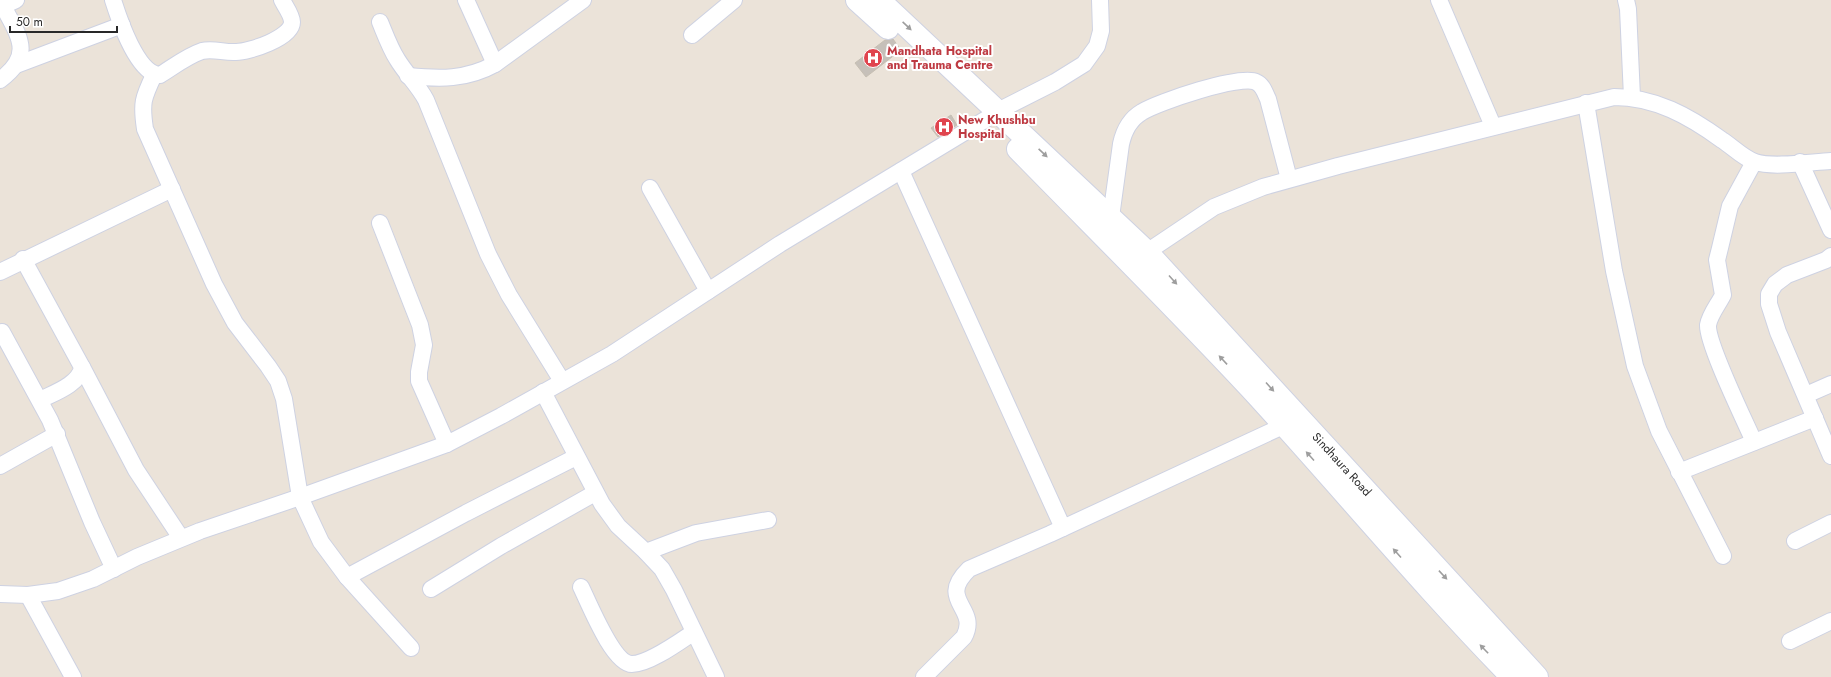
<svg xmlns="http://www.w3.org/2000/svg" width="1831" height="677" font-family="Jost,sans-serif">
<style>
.building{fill:#c6c0b9;stroke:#c6bfb3}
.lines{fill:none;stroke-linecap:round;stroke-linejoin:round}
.street-casing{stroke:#ced2e2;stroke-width:18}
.secondary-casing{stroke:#ced2e2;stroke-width:24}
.street{stroke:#fff;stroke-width:16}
.secondary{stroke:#fff;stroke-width:22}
.oneway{fill:#9e9e9e}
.labels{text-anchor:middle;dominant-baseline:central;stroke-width:4;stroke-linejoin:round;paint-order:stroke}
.health-label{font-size:12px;font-weight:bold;fill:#be3a42;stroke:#fff;text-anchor:start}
.street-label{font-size:12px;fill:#282828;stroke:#fff}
</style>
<rect width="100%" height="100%" fill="#ebe3d9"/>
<!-- building -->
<g class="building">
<path d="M893 39 901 50 866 77 855 63 885 40Z"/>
<path d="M951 115 957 125 938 137 931 128Z"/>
</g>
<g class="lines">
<defs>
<g id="street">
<path d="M113 0C119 19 137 74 160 75 173 67 187 56 202 51 213 48 225 53 236 52 249 52 292 38 292 22 292 15 285 6 282 0"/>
<path d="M466 0 495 64"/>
<path d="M1439 0 1493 126"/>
<path d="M1626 0 1628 9 1632 97"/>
<path d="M3 6 16 0"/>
<path d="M380 22C385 34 390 48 397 59 406 74 418 85 426 100L488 254 509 295 562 381"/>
<path d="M692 35 734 0"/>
<path d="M16 65 122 25"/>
<path d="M154 75C143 98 141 103 145 129L214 284 235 323 268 366 278 381 284 399 300 497 321 542 347 577 411 648"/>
<path d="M408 76C440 79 466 80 495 64L583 0"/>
<path d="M0 80C37 53 16 33 0 0"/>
<path d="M1586 103 1614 271 1635 366 1659 431 1723 556"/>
<path d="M998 111 1055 82 1084 64 1097 46 1101 31 1100 0"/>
<path d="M1754 162 1730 206 1720 248 1717 260 1723 295C1718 305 1710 314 1708 325 1707 344 1745 421 1754 442"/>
<path d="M1800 162 1831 230"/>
<path d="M901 171 1063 528"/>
<path d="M650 188 708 291"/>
<path d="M1111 217 1121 144C1124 130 1130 119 1142 112 1158 102 1241 74 1256 82 1263 85 1265 93 1268 99L1289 179"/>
<path d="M380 223 420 325 424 345 419 372V381L447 444"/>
<path d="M1147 252 1214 207 1263 187 1338 166 1614 97C1655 97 1689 116 1722 140 1733 147 1743 158 1755 162 1773 168 1811 162 1831 161"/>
<path d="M1831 256 1826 260 1787 275 1775 284 1769 294V304L1778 332 1831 456"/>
<path d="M23 259 82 367C80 384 54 393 40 400"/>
<path d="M0 272 172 189"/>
<path d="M2 332 50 420 92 522 114 569"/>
<path d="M82 367 136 470 181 538"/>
<path d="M543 392 602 504 618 526 646 552 662 569 674 590 716 677"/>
<path d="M1806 395 1831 384"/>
<path d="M0 466 57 434"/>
<path d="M1679 472 1815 418"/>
<path d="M1795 541 1831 523"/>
<path d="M646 552 696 533 768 520"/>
<path d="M347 577 466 513 576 457"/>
<path d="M581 587C589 603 613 664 632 664 649 664 679 642 694 632"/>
<path d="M431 589 501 546 595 493"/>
<path d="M0 594 28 595 58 591 93 579 137 557 200 531 300 497 447 444 501 416 612 354 780 244 988 118"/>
<path d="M28 595 73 677"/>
<path d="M1790 641 1831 621"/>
<path d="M924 677 964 637C980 607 936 601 969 569L1050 534 1283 426"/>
</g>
<g id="secondary">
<path d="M857 0 888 28"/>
<path id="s1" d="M879 0 1147 252 1537 677"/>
<path d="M1018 149C1098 231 1179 311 1256 394 1342 488 1423 586 1512 677"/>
</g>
</defs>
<!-- street casing -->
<use href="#street" class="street-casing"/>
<!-- secondary casing -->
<use href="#secondary" class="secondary-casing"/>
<!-- street -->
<use href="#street" class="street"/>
<!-- secondary -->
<use href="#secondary" class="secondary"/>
</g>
<!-- one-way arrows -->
<defs><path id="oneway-solid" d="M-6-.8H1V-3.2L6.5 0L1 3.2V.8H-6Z"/></defs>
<g class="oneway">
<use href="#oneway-solid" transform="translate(907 26) rotate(43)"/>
<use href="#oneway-solid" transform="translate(1043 153) rotate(43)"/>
<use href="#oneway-solid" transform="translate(1173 280) rotate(48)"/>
<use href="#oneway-solid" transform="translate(1223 360) rotate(-133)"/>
<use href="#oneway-solid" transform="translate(1270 387) rotate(48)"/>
<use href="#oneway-solid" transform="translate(1310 456) rotate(-132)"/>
<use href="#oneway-solid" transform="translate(1397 553) rotate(-132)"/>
<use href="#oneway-solid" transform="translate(1443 575) rotate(47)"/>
<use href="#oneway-solid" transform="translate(1484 649) rotate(-134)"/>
</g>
<!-- icons -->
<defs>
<symbol id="hospital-disc" viewBox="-11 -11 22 22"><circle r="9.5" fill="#e0444e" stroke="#fff"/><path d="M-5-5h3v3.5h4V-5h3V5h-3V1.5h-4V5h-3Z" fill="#fff"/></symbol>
</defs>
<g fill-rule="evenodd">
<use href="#hospital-disc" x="862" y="47" width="22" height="22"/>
<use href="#hospital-disc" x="933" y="116" width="22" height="22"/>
</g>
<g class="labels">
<!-- health labels -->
<g class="health-label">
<text x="887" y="51">Mandhata Hospital<tspan x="887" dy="14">and Trauma Centre</tspan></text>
<text x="958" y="120">New Khushbu<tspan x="958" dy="14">Hospital</tspan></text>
</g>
<!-- street labels -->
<g class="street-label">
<text stroke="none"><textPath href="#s1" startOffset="656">Sindhaura Road</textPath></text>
</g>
</g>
<!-- scale -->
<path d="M10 26v6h107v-6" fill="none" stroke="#282828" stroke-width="2"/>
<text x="16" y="26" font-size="12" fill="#282828" stroke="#ffffff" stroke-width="3" paint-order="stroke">50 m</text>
</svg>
